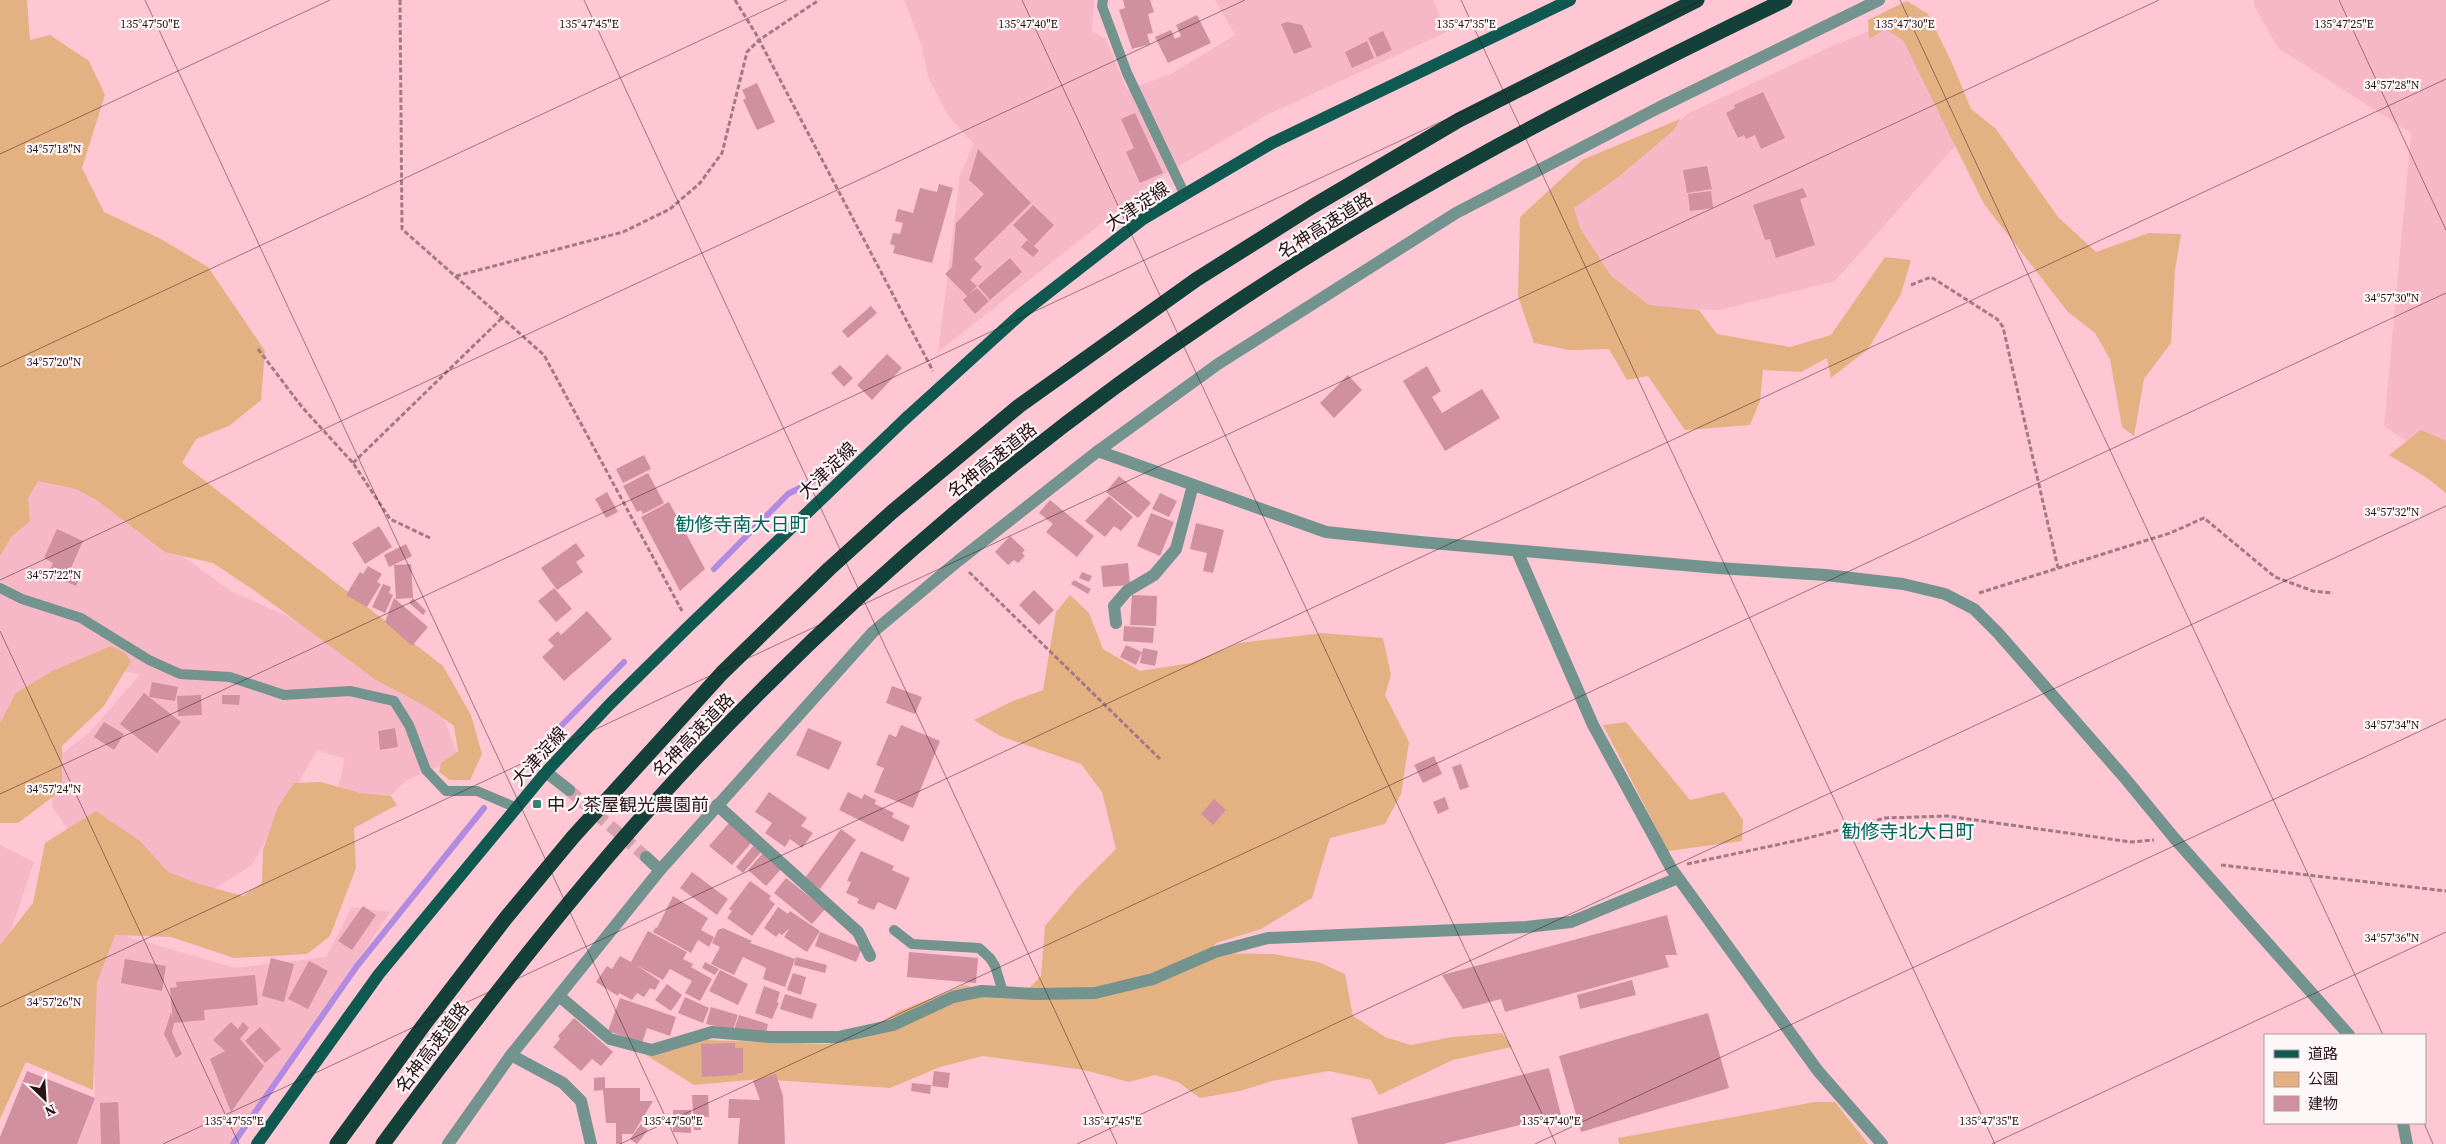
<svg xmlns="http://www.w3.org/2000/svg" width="2446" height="1144" font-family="'Source Serif 4','Noto Sans JP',serif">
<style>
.built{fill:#f6b8c6}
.green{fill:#e3b182}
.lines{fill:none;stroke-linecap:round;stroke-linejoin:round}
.stream{stroke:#b18ae2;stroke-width:6}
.building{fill:#d1909f}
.minor-tunnel{stroke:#d4a3ae;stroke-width:12;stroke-dasharray:12 6;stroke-linecap:butt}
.path{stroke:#a37983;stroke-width:3;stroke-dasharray:5 2.5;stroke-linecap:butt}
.service{stroke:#73938e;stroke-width:10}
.minor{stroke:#73938e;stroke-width:12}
.primary{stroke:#0f5951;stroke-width:12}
.motorway{stroke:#14403a;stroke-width:15}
.ticks{fill:none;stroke:#2a1219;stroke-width:1;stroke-opacity:0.45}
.poi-dot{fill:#397f76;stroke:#fef7f8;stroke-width:2}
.labels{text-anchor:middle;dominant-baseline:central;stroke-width:4.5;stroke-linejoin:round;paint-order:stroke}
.street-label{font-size:18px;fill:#2a1219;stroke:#fef7f8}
.poi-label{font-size:18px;fill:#2a1219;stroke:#fef7f8;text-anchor:start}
.neighbourhood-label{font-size:19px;fill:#01645b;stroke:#fef7f8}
.ticks-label{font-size:12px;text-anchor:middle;fill:#2a1219;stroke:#fef7f8;stroke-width:4.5;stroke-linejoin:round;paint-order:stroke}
</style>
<rect width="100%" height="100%" fill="#fec7d3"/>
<!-- built -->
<g class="built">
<path d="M904 0H1094L1092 31 1106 39 1127 90 1171 74 1235 35 1215 0H1433L1447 32 1267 115 1160 177 938 352 960 174 974 144 949 117 928 77 922 47Z"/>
<path d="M2254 0H2446V468L2384 426 2411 133 2278 48 2254 6Z"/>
<path d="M1892 22 1929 64 1963 137 1835 281 1719 310 1652 309 1608 282 1570 209 1689 113 1830 47Z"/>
<path d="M39 472 71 474 229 590 326 634 436 698 459 758 407 780 376 809 332 810 345 759 317 750 252 865 205 895 90 860 52 807 54 760 90 732 140 674 96 667 0 788V509Z"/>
<path d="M0 845 34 862 0 964Z"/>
<path d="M352 907 390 912 235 1144H14L48 1084 95 1100 91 981 112 932 235 968 326 957Z"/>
</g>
<!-- green -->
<g class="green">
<path d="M0 0H27L30 40 50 35 89 61 105 95 82 168 104 212 161 239 208 267 265 351 261 400 229 426 196 439 182 463 443 666 471 715 482 754 470 780H450L439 772 441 763 458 751 454 726 429 708 376 680 258 593 213 563 165 552 98 501 76 489 38 481 28 498 30 521 11 537 0 556Z"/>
<path d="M1907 1 1928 14 1953 65 1971 109 1996 129 2058 217 2096 252 2149 233 2181 234 2175 270 2171 343 2144 379 2134 436 2122 427 2110 359 2095 333 2068 312 1984 204 1903 40 1885 29 1869 39 1868 20Z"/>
<path d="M1680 119 1674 130 1617 178 1574 208 1580 228 1611 276 1649 305 1699 310 1717 334 1790 347 1831 335 1885 257 1911 260 1901 294 1868 349 1831 378 1827 358 1801 372 1763 370 1760 401 1750 425 1685 430 1648 376 1627 380 1609 349 1569 350 1534 343 1518 296 1520 217 1582 160Z"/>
<path d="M2421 430 2446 441V493L2427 478 2389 455Z"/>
<path d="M1070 595 1089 613 1103 649 1140 671 1191 663 1239 643 1322 633 1383 638 1391 675 1385 695 1409 742 1401 794 1385 824 1330 838 1312 898 1261 929 1216 943 1209 953 1273 954 1318 962 1345 974 1353 1016 1385 1037 1411 1045 1452 1037 1502 1033 1512 1047 1453 1060 1379 1095 1371 1080 1329 1071 1272 1081 1240 1091 1200 1098 1178 1082 1155 1075 1129 1082 1084 1070 983 1056 940 1067 890 1088 760 1079 694 1085 646 1055 706 1040 826 1044 857 1037 899 1011 965 985 991 994 1019 999 1041 976 1045 926 1077 888 1116 849 1102 792 1081 764 1000 736 974 720 1013 701 1043 690 1056 612Z"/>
<path d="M111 646 125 653 131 661 104 706 62 746V790L18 823H0V723L16 693 52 671Z"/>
<path d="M1626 722 1690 800 1724 792 1743 820 1742 841 1668 851 1603 725Z"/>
<path d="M321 782 360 793 391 796 397 805 354 828 356 868 330 936 307 954 234 958 171 937 115 935 97 982 93 1090 26 1062 0 1119V945L33 903 45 843 96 811 140 841 168 872 199 884 243 896 262 883 263 850 278 807 294 783Z"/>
<path d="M1815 1102H1835L1868 1144H1619L1618 1138Z"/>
</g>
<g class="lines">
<!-- stream -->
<g class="stream">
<path d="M714 569 788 494 815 480 829 466"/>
<path d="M562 725 624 662"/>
<path d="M233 1144 357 966 484 808"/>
</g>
</g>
<!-- building -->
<g class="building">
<path d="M1123 0H1150L1154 12 1148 14 1153 33 1147 34 1150 44 1132 49 1119 10 1125 8Z"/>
<path d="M1197 15 1211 43 1168 63 1155 37 1171 30 1175 39 1181 36 1176 25Z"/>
<path d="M1287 22 1302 25 1312 47 1294 54 1281 24Z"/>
<path d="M1383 31 1392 50 1377 57 1368 38Z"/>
<path d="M1367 41 1374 58 1352 68 1345 52Z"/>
<path d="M757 83 775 122 757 130 743 100 746 98 742 90Z"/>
<path d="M1763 92 1785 138 1761 149 1755 135 1746 139 1744 135 1738 138 1726 113 1735 108 1734 105Z"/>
<path d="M1135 113 1163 173 1140 183 1126 152 1134 148 1121 119Z"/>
<path d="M978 149 1031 203 974 259 982 267 970 280 977 286 969 294 977 288 989 301 975 314 963 300 967 296 945 274 952 267 956 223 984 194 969 180Z"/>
<path d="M1707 166 1712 189 1687 193 1683 170Z"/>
<path d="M939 184 953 188 932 263 893 253 895 246 890 244 893 233 900 234 903 223 895 221 898 209 913 213 920 188 937 192Z"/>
<path d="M1803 188 1807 197 1800 199 1815 245 1776 258 1770 239 1765 240 1753 205Z"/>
<path d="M1711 191 1713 208 1690 211 1688 194Z"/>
<path d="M1033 205 1054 225 1034 246 1039 251 1033 257 1021 247 1027 240 1033 245 1013 225Z"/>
<path d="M1010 258 1022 272 990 300 978 286Z"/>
<path d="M871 306 877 313 848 338 842 331Z"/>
<path d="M887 354 902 368 872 400 857 385Z"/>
<path d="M840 365 853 378 844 387 831 373Z"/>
<path d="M1427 366 1441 391 1432 397 1442 413 1482 389 1500 418 1445 451 1403 381Z"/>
<path d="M1348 375 1362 390 1334 418 1320 403Z"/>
<path d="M644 455 651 469 623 483 616 469Z"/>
<path d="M648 473 664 503 643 514 641 510 637 512 623 486Z"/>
<path d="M1119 476 1151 503 1138 518 1106 492Z"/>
<path d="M607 492 618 512 606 518 595 499Z"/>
<path d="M1160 493 1177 501 1169 517 1152 509Z"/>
<path d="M1109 496 1133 517 1121 531 1114 526 1105 537 1085 521Z"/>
<path d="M1050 500 1094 536 1077 557 1046 532 1053 524 1039 513Z"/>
<path d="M669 502 705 569 680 591 641 517Z"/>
<path d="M1151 513 1174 522 1160 556 1137 546Z"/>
<path d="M1196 523 1224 530 1213 573 1203 571 1207 553 1190 549Z"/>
<path d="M379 526 392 547 365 564 352 543Z"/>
<path d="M57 529 83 541 71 568 81 573 76 586 48 574 53 563 44 558Z"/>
<path d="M1010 536 1025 550 1022 553 1025 556 1018 563 1014 560 1008 565 995 552Z"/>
<path d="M576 543 585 556 576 562 583 572 557 590 541 568Z"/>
<path d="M406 544 412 556 389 567 384 555Z"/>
<path d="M1128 563 1130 585 1103 587 1101 566Z"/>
<path d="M411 564 413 598 396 599 394 565Z"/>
<path d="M368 566 382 574 377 582 381 584 367 607 346 595 360 572 363 574Z"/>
<path d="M1082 572 1092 576 1089 582 1079 578Z"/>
<path d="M1074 580 1091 589 1088 594 1071 584Z"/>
<path d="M383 584 391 587 389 593 393 595 385 613 372 607Z"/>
<path d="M554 588 572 609 556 622 538 601Z"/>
<path d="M1034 590 1054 610 1039 625 1019 605Z"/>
<path d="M1132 595 1157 596 1156 626 1130 625Z"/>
<path d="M394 598 428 627 412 646 385 622Z"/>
<path d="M413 598 426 611 423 615 409 603Z"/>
<path d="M587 611 612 639 564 681 542 657 554 646 548 640 558 631 561 635Z"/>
<path d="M1124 626 1154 628 1153 643 1123 641Z"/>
<path d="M1126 645 1142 652 1136 665 1120 657Z"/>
<path d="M1143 648 1158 651 1155 666 1140 663Z"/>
<path d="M152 682 178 687 175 701 149 697Z"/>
<path d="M892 686 922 697 915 714 886 703Z"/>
<path d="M144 693 181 722 157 753 120 724Z"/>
<path d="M201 695 202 715 178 716 177 696Z"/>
<path d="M222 695H240L239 705 222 704Z"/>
<path d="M104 722 124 734 114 750 94 737Z"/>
<path d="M901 725 940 741 913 808 874 792 884 768 876 765 889 734 896 737Z"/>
<path d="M395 728 398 747 380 750 378 731Z"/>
<path d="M808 728 842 742 829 770 796 755Z"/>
<path d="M1434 756 1442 774 1423 783 1414 765Z"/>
<path d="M1461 764 1469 787 1460 790 1452 767Z"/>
<path d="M769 792 807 818 801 826 813 833 802 848 790 839 785 847 765 833 772 823 755 812Z"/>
<path d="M848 792 862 799 864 794 876 800 875 804 894 813 892 817 910 826 903 842 839 810Z"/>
<path d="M1445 797 1449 809 1438 814 1433 802Z"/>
<path d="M1214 799 1226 810 1213 825 1201 814Z"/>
<path d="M729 823 751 843 732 865 709 846Z"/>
<path d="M841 829 856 840 820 889 805 878Z"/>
<path d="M754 845 762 851 743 873 736 867Z"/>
<path d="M861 851 894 866 892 870 910 878 896 910 878 902 874 910 857 903 859 899 846 893 851 882 847 881Z"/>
<path d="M764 852 782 868 766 886 748 870Z"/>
<path d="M692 872 728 899 717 915 680 888Z"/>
<path d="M786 878 825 909 812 924 774 893Z"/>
<path d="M750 881 771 896 769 899 775 904 752 936 727 918 732 911 729 909Z"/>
<path d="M673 896 708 918 701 930 714 937 709 947 698 940 691 953 653 932 656 927 657 928Z"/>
<path d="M363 906 376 915 352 950 338 941Z"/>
<path d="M778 907 788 914 790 911 820 931 807 952 784 937 790 928 782 935 779 933 776 937 764 928Z"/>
<path d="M1667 915 1677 955H1665L1669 967 1505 1012 1501 999 1463 1009 1442 975Z"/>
<path d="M723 928 752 941 750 943 795 959 785 987 763 979 766 968 743 957 734 975 711 964 720 947 712 943 718 930Z"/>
<path d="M648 931 687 952 683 959 693 964 691 967 712 979 700 1001 685 993 692 981 670 969 663 980 636 965 660 981 655 990 650 988 644 997 637 993 632 1000 619 993 618 996 596 982 607 966 612 969 620 956 631 962Z"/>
<path d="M820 932 862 948 856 962 815 946Z"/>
<path d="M909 952 978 958 976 983 907 977Z"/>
<path d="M796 957 827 965 825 973 794 965Z"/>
<path d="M271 958 294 964 284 1002 262 996Z"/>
<path d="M125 959 166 966 162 991 121 983Z"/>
<path d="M309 961 328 971 308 1009 288 999Z"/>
<path d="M705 962 719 969 715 975 702 968Z"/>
<path d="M720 970 748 984 738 1005 709 991Z"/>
<path d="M793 973 806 977 801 995 787 990Z"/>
<path d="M255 975 258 1005 204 1010 205 1020 173 1023 170 988 177 987 176 982Z"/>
<path d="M1632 980 1636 995 1580 1009 1577 995Z"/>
<path d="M667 984 682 995 671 1011 655 1000Z"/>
<path d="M764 986 780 992 777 1002 779 1003 772 1019 755 1013Z"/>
<path d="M785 994 817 1004 812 1019 780 1009Z"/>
<path d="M685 997 709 1008 703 1023 678 1013Z"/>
<path d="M620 998 676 1017 670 1036 647 1028 642 1043 608 1031Z"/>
<path d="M711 1007 738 1015 733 1030 706 1024Z"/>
<path d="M171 1012 174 1024 172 1032 182 1054 176 1058 164 1034Z"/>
<path d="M1708 1013 1729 1088 1581 1132 1559 1056Z"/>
<path d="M739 1015 768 1024 766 1033 734 1030Z"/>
<path d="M574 1018 613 1052 601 1066 592 1059 581 1071 553 1047 560 1039 558 1036Z"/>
<path d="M231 1022 238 1029 243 1022 249 1028 240 1039 264 1066 231 1112 210 1059 225 1051 213 1040Z"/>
<path d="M260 1027 281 1049 265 1063 245 1041Z"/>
<path d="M735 1043V1048H743V1073H737V1075L702 1077 701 1044Z"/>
<path d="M1549 1068 1561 1115 1443 1144H1358L1351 1118Z"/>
<path d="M27 1071 95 1098 77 1144H0V1137Z"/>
<path d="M934 1071 950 1073 948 1088 932 1086Z"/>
<path d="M776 1074 783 1096 785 1144H738L740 1118H728L729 1099 760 1100 753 1081Z"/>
<path d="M605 1077V1088H640V1101H653L633 1134H622V1144H616V1123H606L603 1090 594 1091V1078Z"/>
<path d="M912 1083 931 1085 930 1094 911 1091Z"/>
<path d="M692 1095H708L709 1117H701V1130H694Z"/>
<path d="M118 1102 120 1144H101L100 1103Z"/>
<path d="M673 1110H691V1133L673 1132Z"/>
<path d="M641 1124 648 1130 637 1144 630 1139Z"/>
</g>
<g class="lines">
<!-- minor-tunnel -->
<path class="minor-tunnel" d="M569 790 646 857"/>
<!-- path -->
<g class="path">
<path d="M400 0 402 229 544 355 682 611"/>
<path d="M735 0 756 34 933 371"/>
<path d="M456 276 623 232 670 209 700 183 722 153 747 52 759 40 819 0"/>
<path d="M1911 285 1931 277 1997 319 2003 327 2058 568"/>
<path d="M258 349 302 407 353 463 390 519 430 538"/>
<path d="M353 463 502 318"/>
<path d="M969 572 1160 759"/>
<path d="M1979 593 2170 533 2204 518 2275 577 2313 591 2333 593"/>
<path d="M1687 864 1804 839 1885 818 1947 816 2131 842 2154 840"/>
<path d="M2221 865 2446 891"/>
</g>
<!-- service -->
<g class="service">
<path d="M1103 0 1102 6 1127 73 1185 195"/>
<path d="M0 588 22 599 81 618 149 660 180 674 230 677 284 695 350 691 394 701 409 725 426 770 446 791H477L517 808"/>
<path d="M894 930 912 944 979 948 990 958 995 966 1003 992"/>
</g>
<!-- minor -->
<g class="minor">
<path d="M1098 451 1326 532 1420 542 1718 568 1826 575 1903 584 1945 594 1974 609 1998 633 2124 777 2175 839 2349 1035"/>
<path d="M1517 551 1593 725 1671 868 1818 1071 1882 1144"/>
<path d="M1116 623 1114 606 1127 591 1154 575 1176 549 1193 485"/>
<path d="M546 772 569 790"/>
<path d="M717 805 858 932 870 956"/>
<path d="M646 857 660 870"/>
<path d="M559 996 610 1039 652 1050 712 1032 770 1037H838L893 1025 953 997 982 991 1036 994 1095 993 1153 979 1215 952 1268 938 1526 927 1571 922 1678 878"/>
<path d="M511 1055 563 1083 581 1101 591 1144"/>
<path d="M2403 1123 2407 1144"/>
<path d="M448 1144 511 1055 660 870 873 632 958 561 1098 451 1218 364 1456 213 1660 107 1879 0"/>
</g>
<!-- primary -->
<path class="primary" d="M257 1144 379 974 546 772 610 704 689 626 904 420 1021 314 1143 219 1272 143 1570 0"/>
<!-- motorway -->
<g class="motorway">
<path d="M337 1144 423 1026 505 919 573 837 722 673 829 569 892 512 1019 406 1197 279 1313 206 1459 120 1697 0"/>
<path d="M383 1144C470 1025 560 908 659 798 825 615 1016 450 1222 312 1400 192 1592 93 1785 0"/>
</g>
</g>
<!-- ticks -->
<path class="ticks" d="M145 0 678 1144M584 0 1117 1144M1022 0 1556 1144M1461 0 1995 1144M1900 0 2383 1035M2339 0 2446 230M0 154 330 0M0 367 787 0M0 580 1245 0M0 631 239 1144M0 794 1702 0M0 1007 2159 0M2424 1123 2433 1144M163 1144 2446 79M620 1144 2446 293M1077 1144 2446 506M1535 1144 2446 719M1992 1144 2446 932"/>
<!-- markers -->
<rect class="poi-dot" x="532" y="799" width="10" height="10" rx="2.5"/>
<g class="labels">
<!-- street labels -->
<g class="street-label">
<text transform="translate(1137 206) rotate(-34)">大津淀線</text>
<text transform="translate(1325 225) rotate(-32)">名神高速道路</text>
<text transform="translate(992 460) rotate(-39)">名神高速道路</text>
<text transform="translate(827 470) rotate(-44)">大津淀線</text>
<text transform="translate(693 735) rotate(-46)">名神高速道路</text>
<text transform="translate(539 756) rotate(-48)">大津淀線</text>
<text transform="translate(432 1047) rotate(-53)">名神高速道路</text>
</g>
<!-- poi labels -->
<g class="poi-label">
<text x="547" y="804">中ノ茶屋観光農園前</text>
</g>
<!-- neighbourhood labels -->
<g class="neighbourhood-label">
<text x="742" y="524">勧修寺南大日町</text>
<text x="1908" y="831">勧修寺北大日町</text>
</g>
</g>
<g class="ticks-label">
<text x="150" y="28">135°47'50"E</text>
<text x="589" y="28">135°47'45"E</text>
<text x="1028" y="28">135°47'40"E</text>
<text x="1466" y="28">135°47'35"E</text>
<text x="1905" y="28">135°47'30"E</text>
<text x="2344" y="28">135°47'25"E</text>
<text x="2392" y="89">34°57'28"N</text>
<text x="54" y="153">34°57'18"N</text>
<text x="2392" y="302">34°57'30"N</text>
<text x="54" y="366">34°57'20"N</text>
<text x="2392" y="516">34°57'32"N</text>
<text x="54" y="579">34°57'22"N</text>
<text x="2392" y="729">34°57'34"N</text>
<text x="54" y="793">34°57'24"N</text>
<text x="2392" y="942">34°57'36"N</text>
<text x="54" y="1006">34°57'26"N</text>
<text x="1989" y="1125">135°47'35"E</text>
<text x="234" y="1125">135°47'55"E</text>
<text x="673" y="1125">135°47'50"E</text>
<text x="1112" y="1125">135°47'45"E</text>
<text x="1551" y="1125">135°47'40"E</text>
</g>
<!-- legend -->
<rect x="2264" y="1034" width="162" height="90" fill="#fef7f8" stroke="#a99b9f"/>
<rect x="2274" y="1050" width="25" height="8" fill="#0f5951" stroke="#a99b9f"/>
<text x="2308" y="1059" font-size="15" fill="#2a1219">道路</text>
<rect x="2274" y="1072" width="25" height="15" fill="#e3b182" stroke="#a99b9f"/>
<text x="2308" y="1084" font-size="15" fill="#2a1219">公園</text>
<rect x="2274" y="1096" width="25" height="15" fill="#d1909f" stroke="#a99b9f"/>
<text x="2308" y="1109" font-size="15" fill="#2a1219">建物</text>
<!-- north arrow -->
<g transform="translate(45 1099) rotate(155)" stroke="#fef7f8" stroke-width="4" paint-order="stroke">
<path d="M0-4L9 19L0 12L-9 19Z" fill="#2a1219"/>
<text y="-8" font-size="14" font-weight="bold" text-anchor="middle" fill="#2a1219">N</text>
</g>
</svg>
